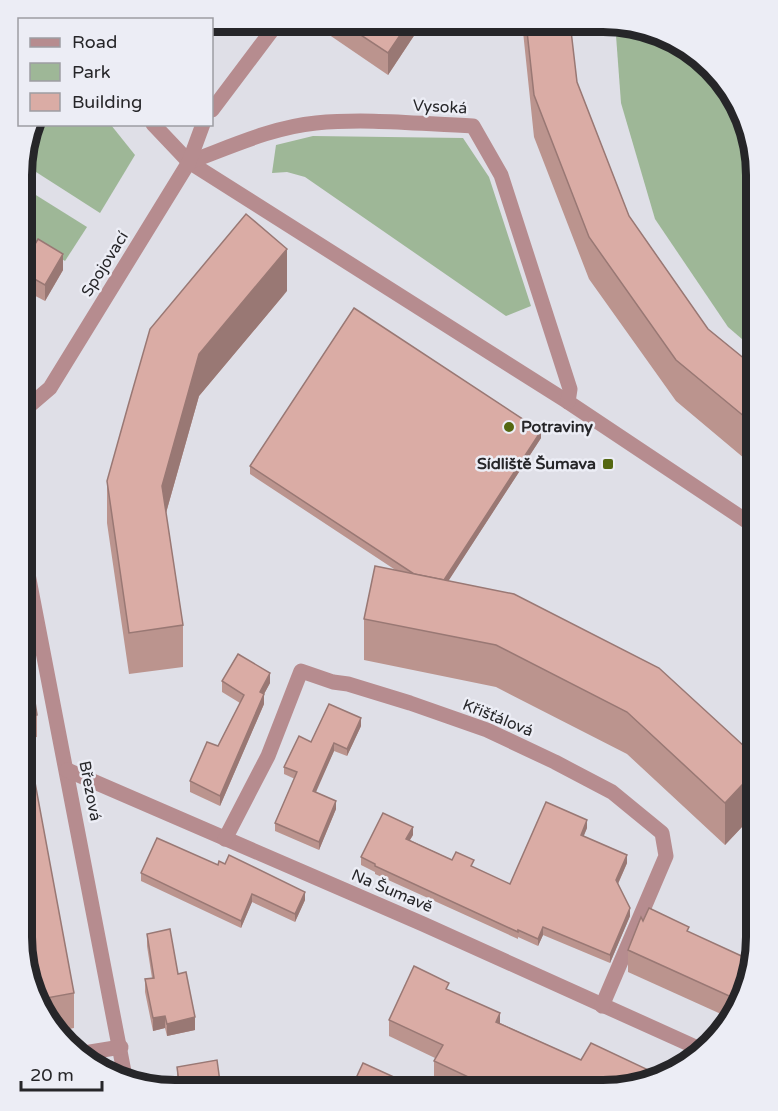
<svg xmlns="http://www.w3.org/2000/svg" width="778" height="1111" font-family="'Varela Round',sans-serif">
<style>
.green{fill:#9eb797}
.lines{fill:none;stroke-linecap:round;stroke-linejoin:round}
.minor{stroke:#b68c8f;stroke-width:15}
.wall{fill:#bb948e}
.shaded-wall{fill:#997874}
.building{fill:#daaca5;stroke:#997874;stroke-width:1.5}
.poi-dot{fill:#546711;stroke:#ecedf5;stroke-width:2}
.labels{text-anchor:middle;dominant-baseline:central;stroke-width:5;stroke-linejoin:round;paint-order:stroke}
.street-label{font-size:16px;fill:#262629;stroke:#ecedf5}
.poi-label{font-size:16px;font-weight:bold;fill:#262629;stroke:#ecedf5;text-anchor:start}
.rim{fill:none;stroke:#262629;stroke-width:8}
</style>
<rect width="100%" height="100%" fill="#dfdfe7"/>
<!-- green -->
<g class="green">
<path d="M615 22H624L697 53 741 107 757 174V352L728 327 655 219 621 103Z"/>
<path d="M32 125H111L135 155 100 213 22 163V154Z"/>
<path d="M313 136 463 138 489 177 531 306 506 316 305 177 287 172 272 173 276 145Z"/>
<path d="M23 187 87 227 65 261 22 234Z"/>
</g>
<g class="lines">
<!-- minor -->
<g class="minor">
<path d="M212 110 279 21"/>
<path d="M153 124 189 162 568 402 757 528"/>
<path d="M189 162C230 147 273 127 316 123 368 118 421 124 473 126L501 175 570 389 568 402"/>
<path d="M22 412 50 388 189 162 203 124"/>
<path d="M22 543 125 1077"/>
<path d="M67 770 423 924 700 1049"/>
<path d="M225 839 268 756 301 671 333 682 348 684 410 703 487 730 555 762 612 792 662 833 666 856 602 1006"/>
<path d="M78 1054 121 1047"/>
</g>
</g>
<!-- wall -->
<g class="wall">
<path d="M325 21 423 22 388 75 325 32Z"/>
<path d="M522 22H570L577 82 629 216 708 329 757 369V469L676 401 589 279 534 137Z"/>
<path d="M22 245 63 270 45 301 22 289Z"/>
<path d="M287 291 199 396 166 513 183 625V667L129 674 107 523V481Z"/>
<path d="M541 438 448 581 757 758V811L725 845 627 754 496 687 364 660V619L397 571 250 474V466Z"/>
<path d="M21 651 37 715V737L21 739Z"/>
<path d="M222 681 270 683 264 694V704L220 806 190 792V781L218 746 240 703 222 692Z"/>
<path d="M361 726 347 756 334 751 315 792 336 809 319 850 275 831V823L295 779 284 774V767L311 742Z"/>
<path d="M21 752 74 993V1028L59 1031 37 1004 21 937Z"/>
<path d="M587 828 583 836 627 863 618 884 630 916 610 963 543 935 538 946 518 937V939L375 874V872L361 865V857L413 835 410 840 452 860 474 868 510 884Z"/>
<path d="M218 865 305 900 295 922 252 902 241 928 141 881V873Z"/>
<path d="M757 877V907L750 904V892Z"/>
<path d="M643 921 689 932 749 968 732 1019 628 972V950Z"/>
<path d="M147 934 178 974 195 1030 167 1036 165 1028 153 1031 145 992V979L152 978 147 946Z"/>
<path d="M449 990 500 1023 581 1060 659 1077 604 1090H460L434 1077V1061L435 1058 389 1036V1020Z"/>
<path d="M177 1067 221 1089H177Z"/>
</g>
<!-- shaded-wall -->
<g class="shaded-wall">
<path d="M409 22H423L388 75V53Z"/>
<path d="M287 249V291L199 396 162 527V486L199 354Z"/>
<path d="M63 254V270L45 301V285Z"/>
<path d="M541 431V438L438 597V589Z"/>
<path d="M270 673V683L264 694V704L220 806V796L260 692Z"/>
<path d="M361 718V726L347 756V749Z"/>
<path d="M334 743V751L313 799V791Z"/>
<path d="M757 769V811L725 845V803Z"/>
<path d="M336 801V809L319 850V842Z"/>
<path d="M587 820V828L581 843V835Z"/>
<path d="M413 827V835L406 846V839Z"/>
<path d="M627 855V863L616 888V880Z"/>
<path d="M305 892V900L295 922V914Z"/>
<path d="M252 894V902L241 928V921Z"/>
<path d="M630 908V916L610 963V955Z"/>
<path d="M543 927V935L538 946V939Z"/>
<path d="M748 959V971L745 966Z"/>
<path d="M500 1013V1030L496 1022Z"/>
<path d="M165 1016V1028L153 1031V1018Z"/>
<path d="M195 1017V1030L167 1036V1024Z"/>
</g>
<!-- building -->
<g class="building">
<path d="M341 22H409L388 53Z"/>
<path d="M526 22H570L577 82 629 216 708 329 757 369V427L676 360 589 237 534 95Z"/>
<path d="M246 214 287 249 199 354 162 486 183 625 129 633 107 481 128 406 150 329Z"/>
<path d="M38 239 63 254 45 285 22 272V245L31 251Z"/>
<path d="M354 308 541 431 444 580 414 574 250 466Z"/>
<path d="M375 566 514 594 659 668 757 758V769L725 803 627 712 496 645 364 619Z"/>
<path d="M21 651 22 657 28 656 37 715 21 718Z"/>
<path d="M238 654 270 673 260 692 264 694 220 796 190 781 207 742 218 746 244 695 222 681Z"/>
<path d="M329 704 361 718 347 749 334 743 313 791 336 801 319 842 275 823 297 772 284 767 299 736 311 742Z"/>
<path d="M29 750 74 993 36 1000 28 969 21 928V752Z"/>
<path d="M546 802 587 820 581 835 627 855 616 880 630 908 610 955 543 927 538 939 518 930V932L375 866V864L361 857 383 813 413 827 406 839 452 860 456 852 474 860 471 866 510 884Z"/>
<path d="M157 838 218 865 219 861 225 864 229 855 305 892 295 914 252 894 241 921 141 873Z"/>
<path d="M757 877V895L750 892Z"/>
<path d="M649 908 689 927 687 931 748 959 745 966 749 968 738 1000 628 950 641 917 643 921Z"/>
<path d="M170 929 178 974 186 972 195 1017 167 1024 165 1016 153 1018 145 979 154 978 147 934Z"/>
<path d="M414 966 449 983 446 989 500 1013 496 1022 581 1060 591 1043 659 1075 658 1077 604 1090H496L434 1061 443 1045 389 1020Z"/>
<path d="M217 1060 221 1089H180L177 1067Z"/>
<path d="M363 1063 418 1088 417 1089H351Z"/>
</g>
<!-- markers -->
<g class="poi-dot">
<circle cx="509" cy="427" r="6"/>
<rect x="602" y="458" width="12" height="12" rx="3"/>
</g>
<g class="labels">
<!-- street labels -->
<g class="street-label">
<text transform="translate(440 107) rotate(3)">Vysoká</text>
<text transform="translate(105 264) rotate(-58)">Spojovací</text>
<text transform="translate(498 718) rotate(22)">Křišťálová</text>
<text transform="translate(90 791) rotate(79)">Březová</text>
<text transform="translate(392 891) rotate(23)">Na Šumavě</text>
</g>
<!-- poi labels -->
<g class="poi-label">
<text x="521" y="427">Potraviny</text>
<text x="596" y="464" text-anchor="end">Sídliště Šumava</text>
</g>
</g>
<!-- crop -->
<path d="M0 0H778V1111H0ZM175 32H603A143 143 0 0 1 746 175V937A143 143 0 0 1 603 1080H175A143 143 0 0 1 32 937V175A143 143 0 0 1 175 32Z" fill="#ecedf5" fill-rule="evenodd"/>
<path class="rim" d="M175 32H603A143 143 0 0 1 746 175V937A143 143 0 0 1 603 1080H175A143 143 0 0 1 32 937V175A143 143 0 0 1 175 32Z"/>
<!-- legend -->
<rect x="18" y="18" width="195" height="108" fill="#ecedf5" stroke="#9d9da3" stroke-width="1.5"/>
<rect x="30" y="38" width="30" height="9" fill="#b68c8f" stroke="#9d9da3" stroke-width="1.5"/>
<text x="72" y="48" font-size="18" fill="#262629">Road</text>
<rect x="30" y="63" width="30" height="18" fill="#9eb797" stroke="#9d9da3" stroke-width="1.5"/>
<text x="72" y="78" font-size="18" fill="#262629">Park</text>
<rect x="30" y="93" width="30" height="18" fill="#daaca5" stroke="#9d9da3" stroke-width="1.5"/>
<text x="72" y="108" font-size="18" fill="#262629">Building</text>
<!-- scale -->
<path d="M21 1081v9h81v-9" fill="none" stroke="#262629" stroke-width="3"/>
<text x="30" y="1081" font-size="18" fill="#262629" stroke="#ecedf5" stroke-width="4.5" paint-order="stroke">20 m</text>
</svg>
